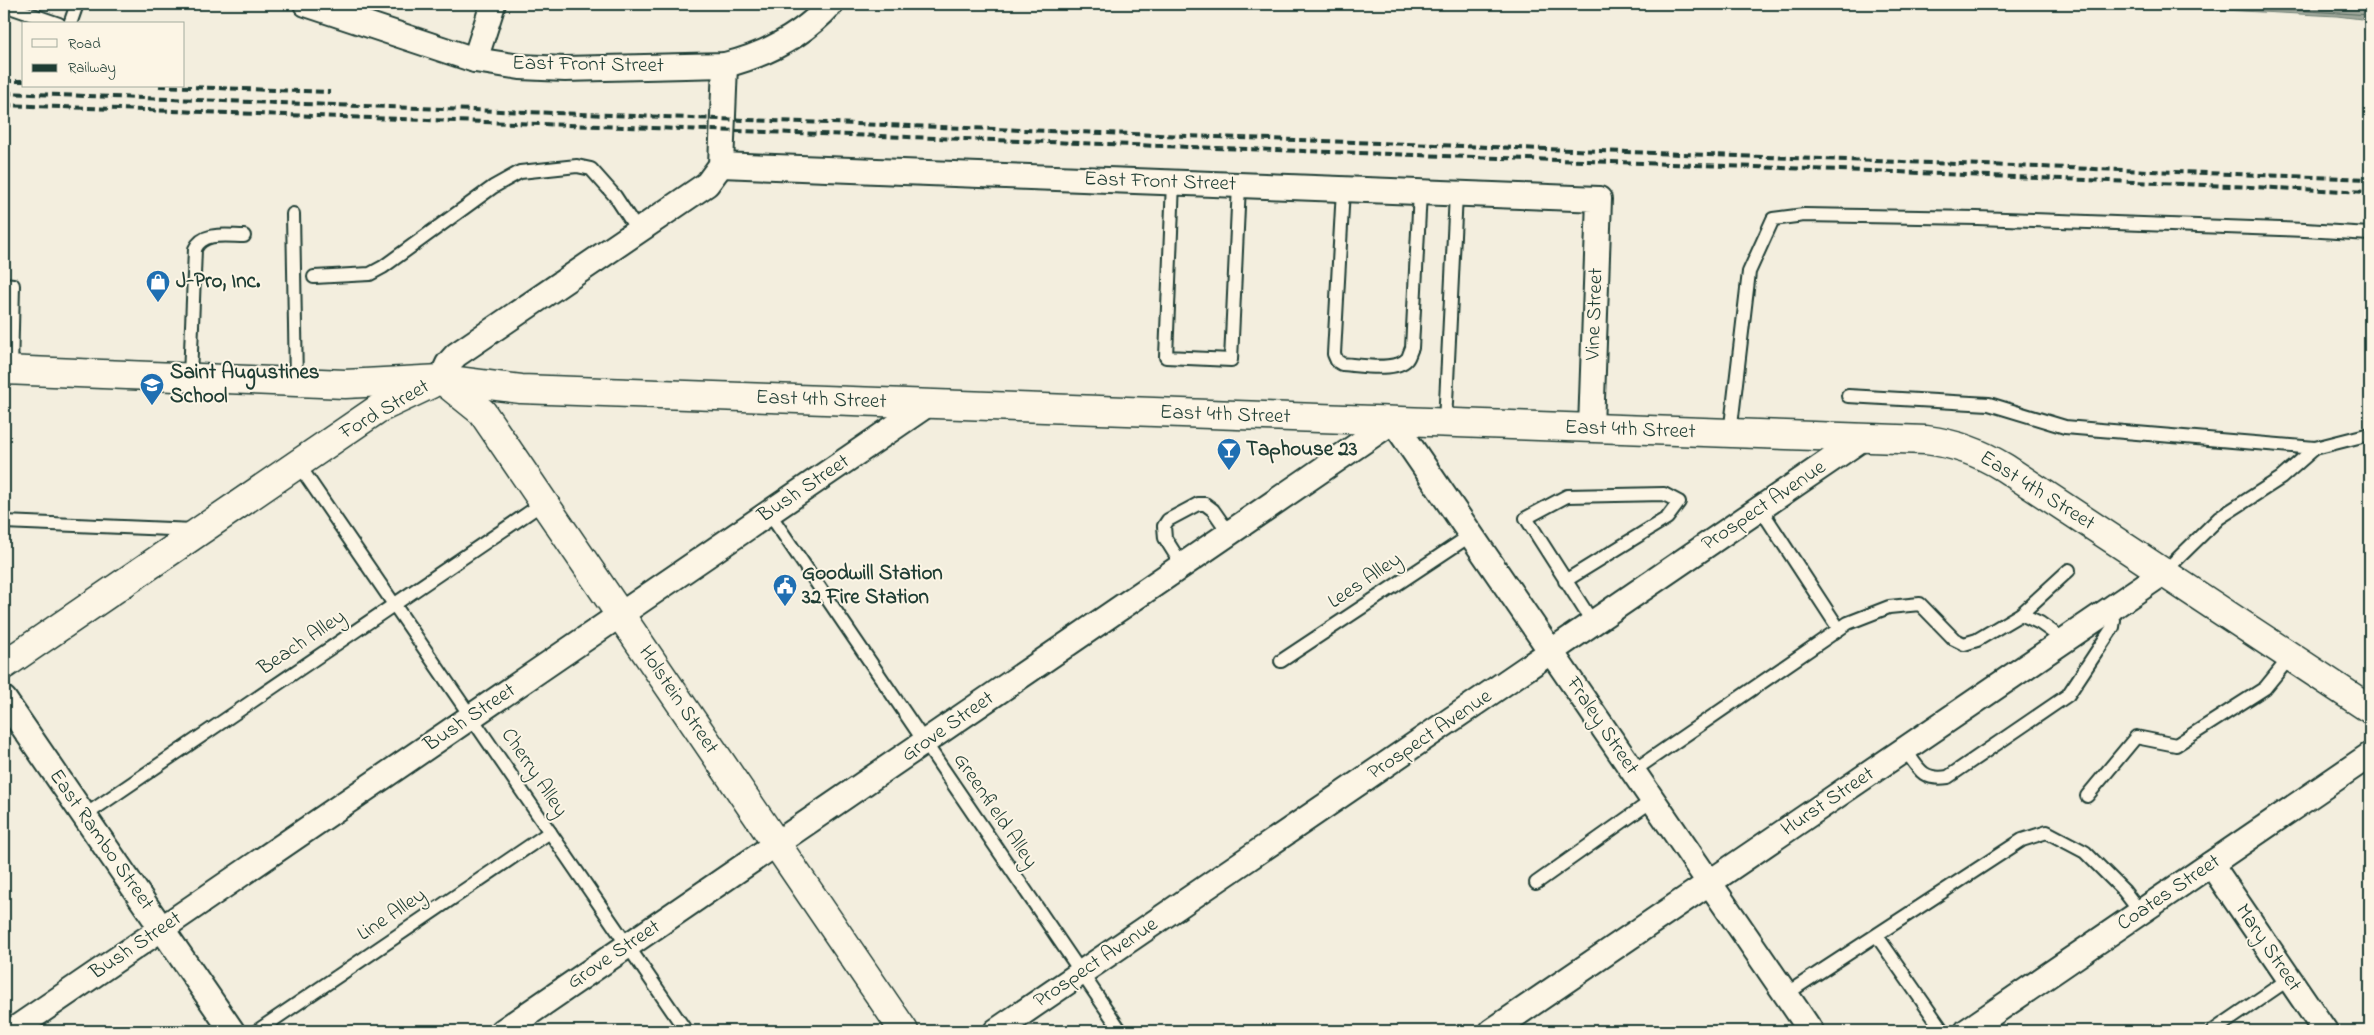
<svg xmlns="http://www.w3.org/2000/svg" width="2374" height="1035" font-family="'Indie Flower',sans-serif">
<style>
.water{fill:#a0a89b;stroke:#6c7d72}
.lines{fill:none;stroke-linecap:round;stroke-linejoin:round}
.shore{stroke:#53685d;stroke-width:1}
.lane-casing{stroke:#1f3d34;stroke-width:16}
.street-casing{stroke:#1f3d34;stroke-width:28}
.secondary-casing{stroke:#1f3d34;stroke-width:31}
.lane{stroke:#fcf5e5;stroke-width:12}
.street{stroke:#fcf5e5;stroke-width:24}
.secondary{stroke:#fcf5e5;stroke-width:28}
.rail{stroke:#1f3d34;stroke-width:4;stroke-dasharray:8 4;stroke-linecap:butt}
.labels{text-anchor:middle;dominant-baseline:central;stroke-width:4;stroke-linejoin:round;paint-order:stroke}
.street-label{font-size:21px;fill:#1f3d34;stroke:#fcf5e5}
.poi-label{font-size:21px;font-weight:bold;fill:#1f3d34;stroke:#fcf5e5;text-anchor:start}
</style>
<rect width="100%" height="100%" fill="#f3eede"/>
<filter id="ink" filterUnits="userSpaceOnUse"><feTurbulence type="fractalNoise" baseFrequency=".02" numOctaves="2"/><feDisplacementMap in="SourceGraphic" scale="10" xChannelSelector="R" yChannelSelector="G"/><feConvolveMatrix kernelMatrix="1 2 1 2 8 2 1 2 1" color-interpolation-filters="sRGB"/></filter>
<g filter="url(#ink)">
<!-- water -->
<path class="water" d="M2109 4H2370V20L2337 16Z"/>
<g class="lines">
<!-- shore -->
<g class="shore">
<path d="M2200 4 2370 15"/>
<path d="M2313 4 2370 9"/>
</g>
<defs>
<g id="lane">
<path d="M4 5 59 24"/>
<path d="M70 24 77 4"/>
<path d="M1173 182 1166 357 1231 360 1239 185"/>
<path d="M1343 189 1334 354 1337 361 1342 364C1358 365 1396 372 1407 359 1409 357 1410 351 1412 348L1420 192"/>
<path d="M293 214 296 381"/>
<path d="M314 277 370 274 383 267 493 187 520 172 577 166 591 169 615 196 638 231"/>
<path d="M4 284 13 285 11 371"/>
<path d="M190 377 195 249C203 231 228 236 244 236"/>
<path d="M1848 396 1989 404 2065 427 2315 448 2281 478 2219 518 2163 573"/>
<path d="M1445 423 1456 194"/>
<path d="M1730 434 1749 272 1773 219 1804 215 1977 218 2305 230 2370 234"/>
<path d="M2315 448 2370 434"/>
<path d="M298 464 686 1031"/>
<path d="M1760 508 1839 629"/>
<path d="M769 513 1121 1031"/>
<path d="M4 522 194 530"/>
<path d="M1182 565 1165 538 1164 526 1168 520 1198 504H1205L1213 510 1229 533"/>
<path d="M1565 581 1667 518 1679 502 1664 494 1567 496 1526 518 1593 623"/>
<path d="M2021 614 2069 570"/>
<path d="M1281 661 1471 535"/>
<path d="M1905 749C1918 768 1922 781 1948 777L2068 695 2113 627 2114 620 2111 609"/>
<path d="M1633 771 1848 623 1889 607 1920 604 1954 639 1964 644 1977 640 2021 614 2040 623 2064 640"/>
<path d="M2087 796 2136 737 2176 745 2265 688 2291 656"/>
<path d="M84 816 543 503"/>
<path d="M1536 883 1653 800"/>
<path d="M1877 936 1943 1031"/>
<path d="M1786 994 2022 840 2047 832 2085 852 2124 891 2141 913"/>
<path d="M257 1031 550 832"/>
<path d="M2213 1031 2289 979"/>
</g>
<g id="street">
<path d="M306 4 475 60 520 67 565 69 725 65C765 55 803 35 831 4"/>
<path d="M475 60 493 4"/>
<path d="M721 165 1599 199 1591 428"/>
<path d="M441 379 448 364 456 355 707 184 721 165 725 65"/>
<path d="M4 699 232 1031"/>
<path d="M2211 864 2325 1031"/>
<path d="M12 1031 928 404"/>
<path d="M503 1031 1393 421 1811 1031"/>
<path d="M996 1031 1863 438"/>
<path d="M1492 1031 2163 573"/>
<path d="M1967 1031 2370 755"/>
</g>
<g id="secondary">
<path d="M4 370 345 384 441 379 521 389 1926 440C1956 444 1979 452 2005 468L2370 709"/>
<path d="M441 379 482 412 904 1031"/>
<path d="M4 665 378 409 431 384"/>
</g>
</defs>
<!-- lane casing -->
<use href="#lane" class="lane-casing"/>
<!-- street casing -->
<use href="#street" class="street-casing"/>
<!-- secondary casing -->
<use href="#secondary" class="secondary-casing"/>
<!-- lane -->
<use href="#lane" class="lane"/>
<!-- street -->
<use href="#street" class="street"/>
<!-- secondary -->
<use href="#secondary" class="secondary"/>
<!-- rail -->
<g class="rail">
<path d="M4 81H24"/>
<path d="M159 86 330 92"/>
<path d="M4 93 2370 179"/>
<path d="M4 105 1896 172 2370 192"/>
</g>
</g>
</g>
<!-- icons -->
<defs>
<symbol id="shop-pin" viewBox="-11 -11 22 30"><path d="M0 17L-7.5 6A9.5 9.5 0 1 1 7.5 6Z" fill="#1f6fb2" stroke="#fcf5e5"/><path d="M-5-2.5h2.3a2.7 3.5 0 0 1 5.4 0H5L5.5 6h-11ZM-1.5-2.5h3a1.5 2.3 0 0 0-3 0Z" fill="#fff"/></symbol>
<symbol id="school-pin" viewBox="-11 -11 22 30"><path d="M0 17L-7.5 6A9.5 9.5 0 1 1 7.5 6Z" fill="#1f6fb2" stroke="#fcf5e5"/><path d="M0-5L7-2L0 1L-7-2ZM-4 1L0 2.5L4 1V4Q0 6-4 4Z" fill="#fff"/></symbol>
<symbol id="bar-pin" viewBox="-11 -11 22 30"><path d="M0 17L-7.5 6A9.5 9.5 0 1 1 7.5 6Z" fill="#1f6fb2" stroke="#fcf5e5"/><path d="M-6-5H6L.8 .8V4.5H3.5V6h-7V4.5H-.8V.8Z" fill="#fff"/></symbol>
<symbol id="civic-pin" viewBox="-11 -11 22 30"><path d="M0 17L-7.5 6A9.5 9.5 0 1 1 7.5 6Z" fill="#1f6fb2" stroke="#fcf5e5"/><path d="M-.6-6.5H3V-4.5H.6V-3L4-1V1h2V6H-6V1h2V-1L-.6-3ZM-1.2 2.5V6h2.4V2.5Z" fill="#fff"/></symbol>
</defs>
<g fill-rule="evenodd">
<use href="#shop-pin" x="144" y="268" width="28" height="38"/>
<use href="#school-pin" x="138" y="371" width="28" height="38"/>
<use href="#bar-pin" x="1215" y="436" width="28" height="38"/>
<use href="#civic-pin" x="771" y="572" width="28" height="38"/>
</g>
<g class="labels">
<!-- street labels -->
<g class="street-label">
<text transform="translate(588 65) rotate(1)">East Front Street</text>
<text transform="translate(1160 182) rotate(2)">East Front Street</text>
<text transform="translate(1595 314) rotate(-88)">Vine Street</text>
<text transform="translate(821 400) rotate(2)">East 4th Street</text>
<text transform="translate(385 410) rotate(-30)">Ford Street</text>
<text transform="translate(1225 415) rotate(2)">East 4th Street</text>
<text transform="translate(1630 430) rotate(2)">East 4th Street</text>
<text transform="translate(804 489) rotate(-34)">Bush Street</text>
<text transform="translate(2037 491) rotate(32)">East 4th Street</text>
<text transform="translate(1764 506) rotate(-34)">Prospect Avenue</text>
<text transform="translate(1365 581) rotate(-34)">Lees Alley</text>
<text transform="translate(302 643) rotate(-34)">Beach Alley</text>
<text transform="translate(678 700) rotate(56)">Holstein Street</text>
<text transform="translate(470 718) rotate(-34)">Bush Street</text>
<text transform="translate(1602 726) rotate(56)">Fraley Street</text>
<text transform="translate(948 727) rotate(-35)">Grove Street</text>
<text transform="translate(1430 735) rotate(-34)">Prospect Avenue</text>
<text transform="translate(534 773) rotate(56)">Cherry Alley</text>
<text transform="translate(1828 802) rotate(-34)">Hurst Street</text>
<text transform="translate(995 811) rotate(56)">Greenfield Alley</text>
<text transform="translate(101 840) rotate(55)">East Rambo Street</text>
<text transform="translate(2169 893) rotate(-34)">Coates Street</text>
<text transform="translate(392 915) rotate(-34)">Line Alley</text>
<text transform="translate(136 946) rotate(-34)">Bush Street</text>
<text transform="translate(2268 948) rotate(56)">Mary Street</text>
<text transform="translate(614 955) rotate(-34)">Grove Street</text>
<text transform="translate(1096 963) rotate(-34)">Prospect Avenue</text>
</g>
<!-- poi labels -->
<g class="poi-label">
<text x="176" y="282">J-Pro, Inc.</text>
<text x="170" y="373">Saint Augustines<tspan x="170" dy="24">School</tspan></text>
<text x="1246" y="450">Taphouse 23</text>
<text x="802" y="574">Goodwill Station<tspan x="802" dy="24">32 Fire Station</tspan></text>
</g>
</g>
<!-- margin -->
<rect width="2374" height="1035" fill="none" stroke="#fcf5e5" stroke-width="20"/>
<rect x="10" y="10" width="2354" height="1015" fill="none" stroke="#1f3d34" stroke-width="2" filter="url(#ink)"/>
<!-- legend -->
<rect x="22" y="22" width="162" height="65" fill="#fcf5e5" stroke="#a4ab9e"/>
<rect x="32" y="39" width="25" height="8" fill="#fcf5e5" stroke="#a4ab9e"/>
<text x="68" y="48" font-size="15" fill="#1f3d34">Road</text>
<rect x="32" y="64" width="25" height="8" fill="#1f3d34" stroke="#a4ab9e"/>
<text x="68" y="72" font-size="15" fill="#1f3d34">Railway</text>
</svg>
